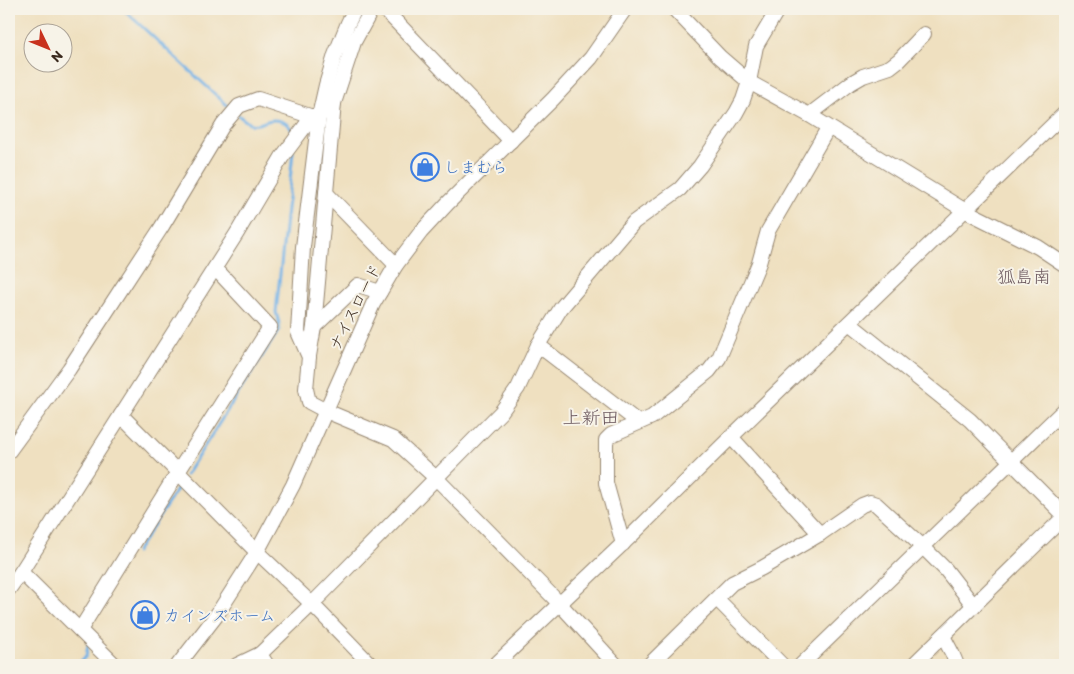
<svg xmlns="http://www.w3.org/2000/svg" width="1074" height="674" font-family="Itim,'Klee One',sans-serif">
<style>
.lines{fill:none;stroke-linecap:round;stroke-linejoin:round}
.stream{stroke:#74b3e7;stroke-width:3}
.minor-casing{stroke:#95856f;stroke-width:16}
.minor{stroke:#fff;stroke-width:14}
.labels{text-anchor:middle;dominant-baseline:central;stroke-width:4;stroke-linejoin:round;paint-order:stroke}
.shop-label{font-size:16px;fill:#366cbe;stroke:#f7f3e8;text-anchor:start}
.street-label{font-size:16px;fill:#3b2a1e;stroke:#f7f3e8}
.neighbourhood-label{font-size:18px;fill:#6c595f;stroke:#f7f3e8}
.quarter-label{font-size:19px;fill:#6c595f;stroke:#f7f3e8}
</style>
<rect width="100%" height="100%" fill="#f7f3e8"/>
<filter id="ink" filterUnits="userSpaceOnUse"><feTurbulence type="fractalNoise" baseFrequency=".02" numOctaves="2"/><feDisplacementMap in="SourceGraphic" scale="10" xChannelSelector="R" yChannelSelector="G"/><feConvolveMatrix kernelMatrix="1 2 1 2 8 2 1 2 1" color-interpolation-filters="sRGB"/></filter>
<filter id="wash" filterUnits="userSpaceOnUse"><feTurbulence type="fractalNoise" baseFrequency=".0096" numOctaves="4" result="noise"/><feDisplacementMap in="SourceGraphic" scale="20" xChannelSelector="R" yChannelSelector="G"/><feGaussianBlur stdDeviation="1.12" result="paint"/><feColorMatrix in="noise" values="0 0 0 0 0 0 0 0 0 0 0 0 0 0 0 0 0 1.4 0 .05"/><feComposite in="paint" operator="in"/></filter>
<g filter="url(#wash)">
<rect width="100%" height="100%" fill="#efe0c0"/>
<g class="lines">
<!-- stream -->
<g class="stream">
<path d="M123 9 231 109"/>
<path d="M238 115C242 118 246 122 251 124 256 126 262 123 267 121 279 118 289 122 293 133"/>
<path d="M186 475 279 330V323L276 312 293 152"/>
<path d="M136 552 182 482"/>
<path d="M77 665 86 656 88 645"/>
</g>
</g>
</g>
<g filter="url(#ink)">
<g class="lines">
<defs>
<g id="minor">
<path d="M355 9 348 23 335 55 326 85 319 116 303 247 298 332 309 357 306 389 309 402 326 411 393 439 436 478 559 603 616 665"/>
<path d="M384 9 511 141"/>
<path d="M674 9 720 57 749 82 809 115 964 210 1038 247 1065 265"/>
<path d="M809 115 851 83 863 76 890 67 899 60 924 34"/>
<path d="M326 193 396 265"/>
<path d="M849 323 970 420 1065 516"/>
<path d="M314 327 358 285 380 292"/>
<path d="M538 345 638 422"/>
<path d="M309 356 314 327 334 103"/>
<path d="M121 415 257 552 312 604 371 665"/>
<path d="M731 437 820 534"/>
<path d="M9 451 69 369 105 314 161 228 223 125 239 106 258 99 310 116H319L334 103 354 42 372 9"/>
<path d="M623 544 606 483V440L611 435 652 417 709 371 719 358 759 263 768 231 828 128"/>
<path d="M21 572 115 665"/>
<path d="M9 589 21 572 237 233 282 157 306 125 310 116"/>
<path d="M717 599 782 665"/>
<path d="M80 630 178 472 270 327 215 268"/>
<path d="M943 636 952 653 957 665"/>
<path d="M260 654 267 665"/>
<path d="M178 665 216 616 257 552 293 485 373 304 396 265 421 232 448 203 553 99 591 58 625 9"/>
<path d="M237 665 260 654 312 604 501 412 518 388 538 345 561 308 634 222 680 189 700 166 736 113 743 100 749 82 756 46 778 9"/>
<path d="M495 665 632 535 731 437 1065 113"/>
<path d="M649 665 732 583 762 568 820 534 862 505 870 502 876 504 923 547 946 570 974 606"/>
<path d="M801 665 1065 409"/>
<path d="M913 665 1065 516"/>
</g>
</defs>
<!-- minor casing -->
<use href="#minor" class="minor-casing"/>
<!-- minor -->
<use href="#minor" class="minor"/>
</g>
</g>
<!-- icons -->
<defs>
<symbol id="shop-ring" viewBox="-11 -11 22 22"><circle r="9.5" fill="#f7f3e8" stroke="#3f7fe0" stroke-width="1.5"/><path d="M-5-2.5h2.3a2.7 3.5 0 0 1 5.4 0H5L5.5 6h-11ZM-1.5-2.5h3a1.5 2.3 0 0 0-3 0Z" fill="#3f7fe0"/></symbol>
</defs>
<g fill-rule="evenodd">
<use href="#shop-ring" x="409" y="151" width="32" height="32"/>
<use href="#shop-ring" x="129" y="599" width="32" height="32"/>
</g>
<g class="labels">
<!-- shop labels -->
<g class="shop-label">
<text x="444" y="167">しまむら</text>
<text x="164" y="615">カインズホーム</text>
</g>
<!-- street labels -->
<g class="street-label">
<text transform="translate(355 307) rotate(-63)">ナイスロード</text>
</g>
<!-- neighbourhood labels -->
<g class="neighbourhood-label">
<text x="1024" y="277">狐島南</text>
</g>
<!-- quarter labels -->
<g class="quarter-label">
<text x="591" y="417">上新田</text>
</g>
</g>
<!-- margin -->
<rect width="1074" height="674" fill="none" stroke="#f7f3e8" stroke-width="30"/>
<!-- north arrow -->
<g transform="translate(48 48) rotate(133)"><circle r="24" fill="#f7f3e8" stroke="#aca397"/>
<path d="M0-4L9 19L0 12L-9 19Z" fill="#c8321e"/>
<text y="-8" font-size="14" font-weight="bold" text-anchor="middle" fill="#3b2a1e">N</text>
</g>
</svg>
